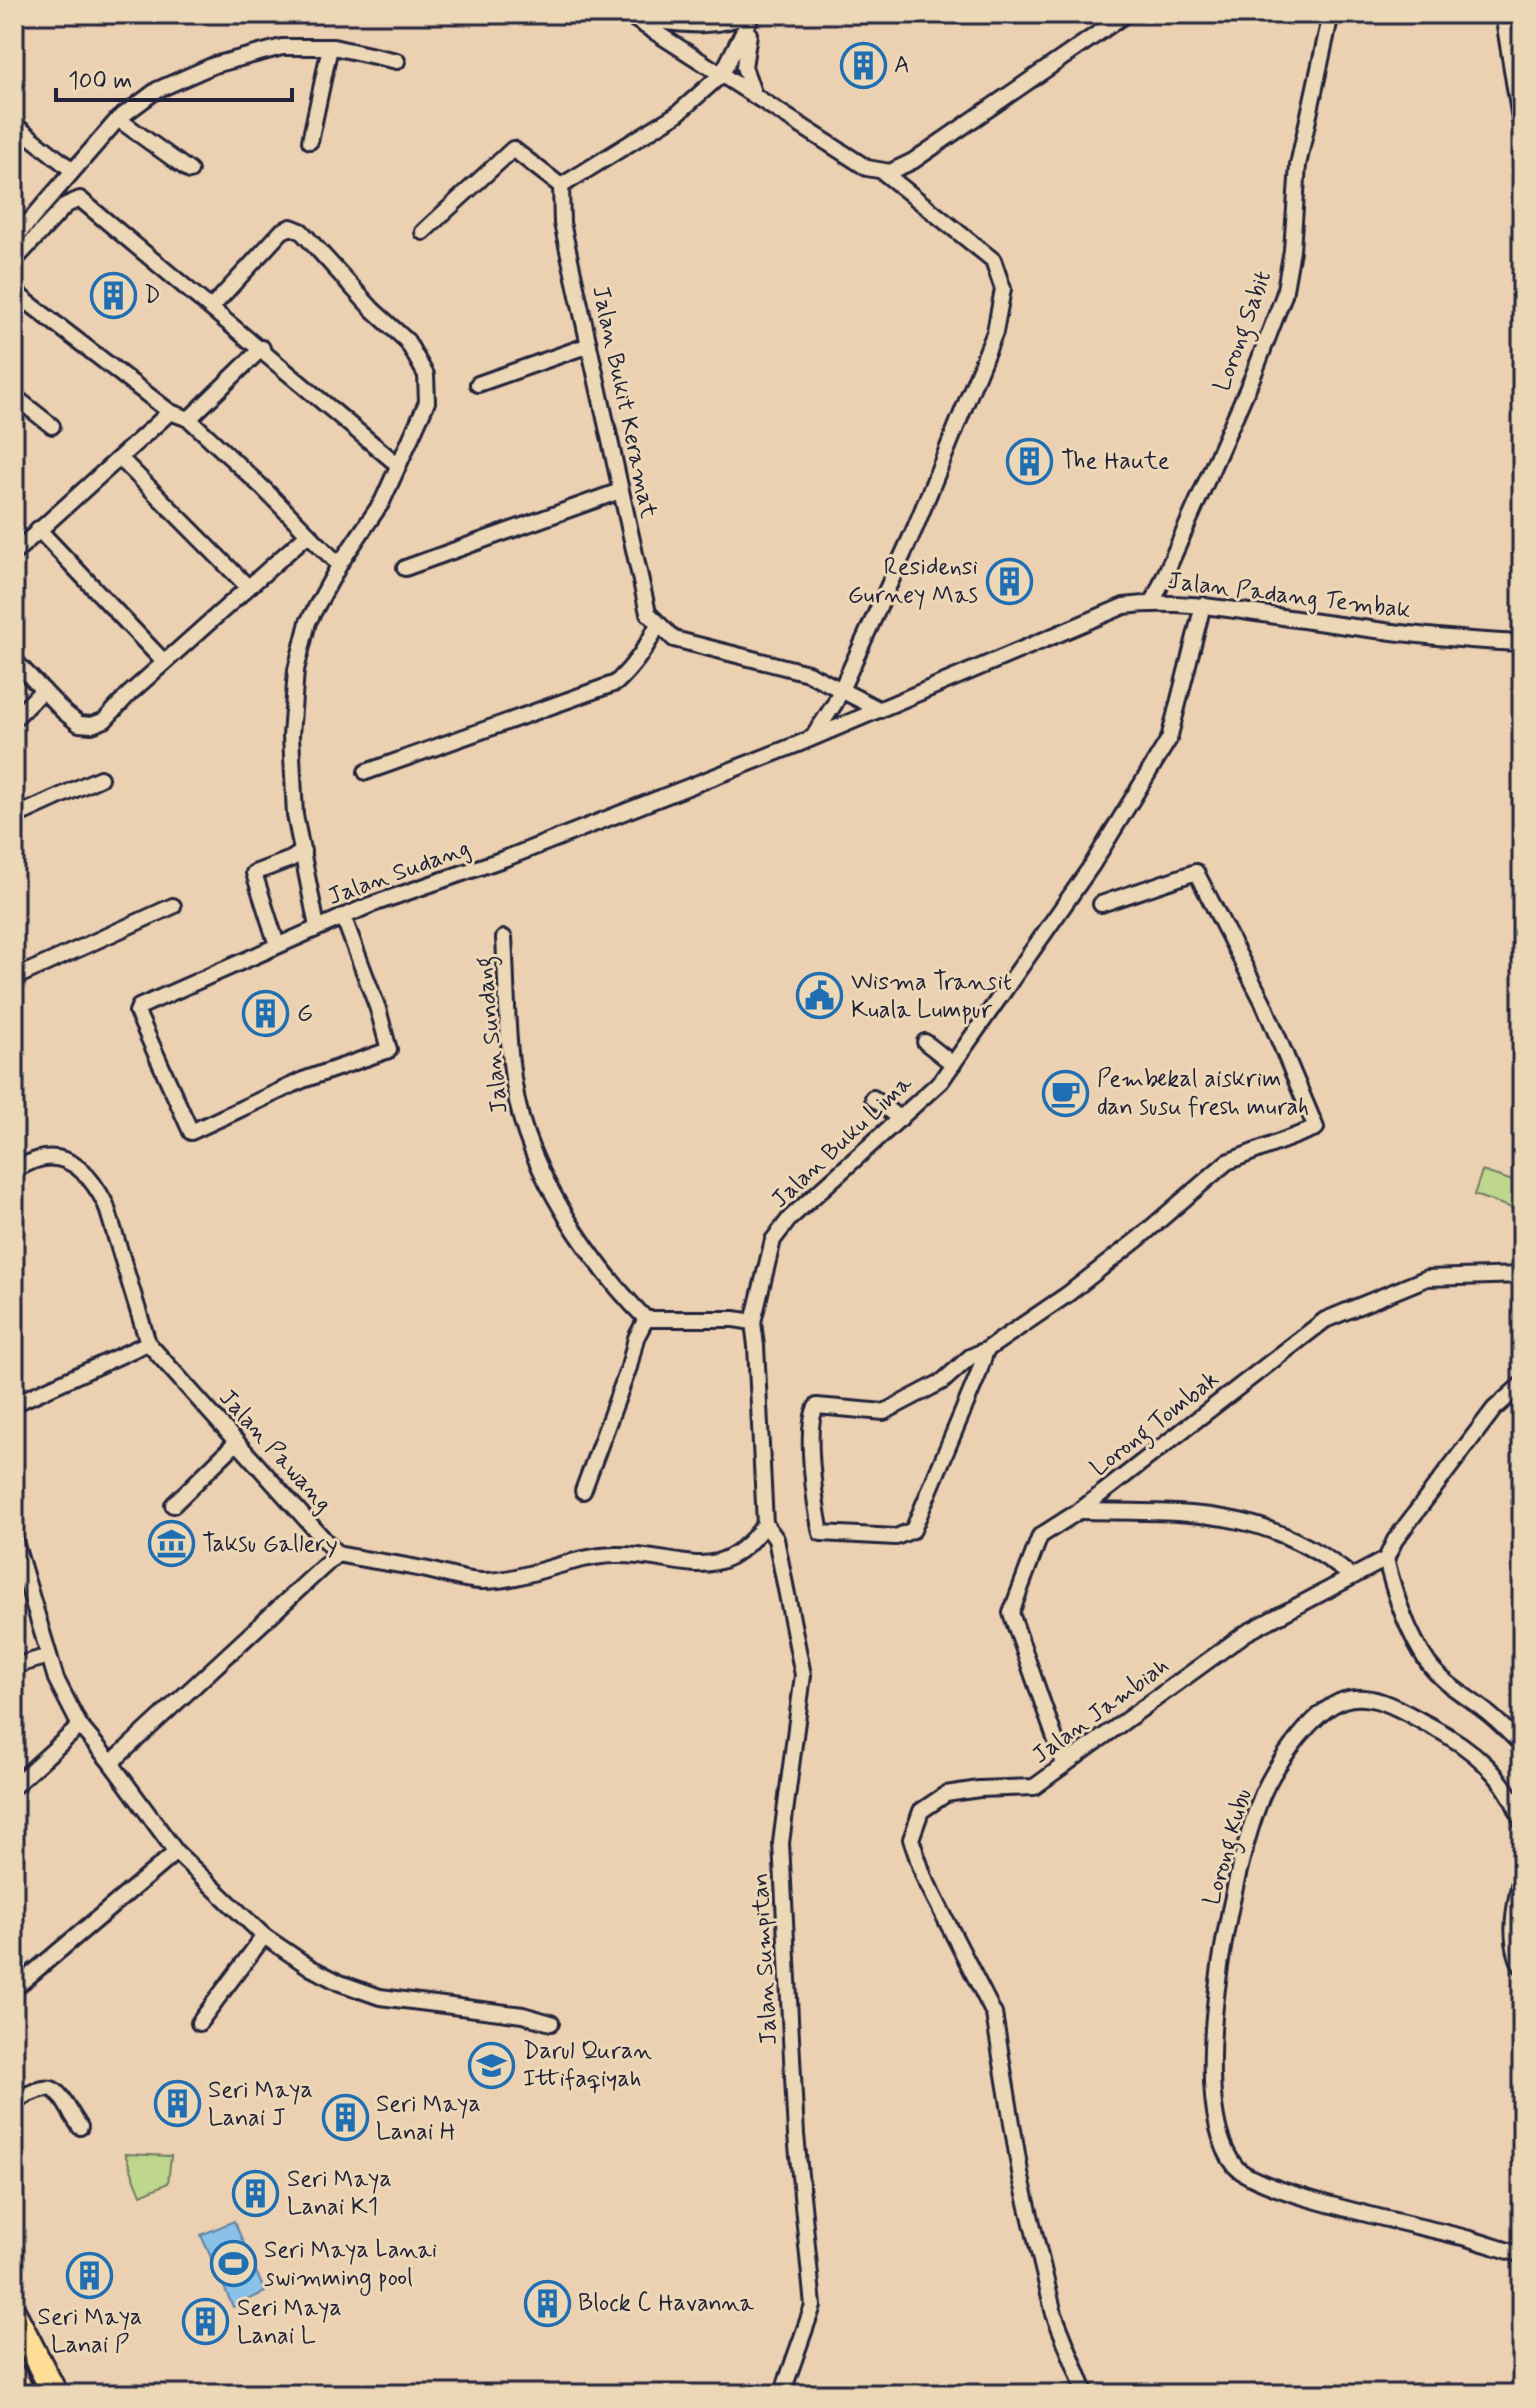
<svg xmlns="http://www.w3.org/2000/svg" width="1536" height="2408" font-family="Mynerve,sans-serif">
<style>
.green{fill:#bfd78d;stroke:#707c64;stroke-width:2}
.water{fill:#8ac1e8;stroke:#6081a3;stroke-width:2}
.lines{fill:none;stroke-linecap:round;stroke-linejoin:round}
.minor-casing{stroke:#22223b;stroke-width:20}
.motorway-casing{stroke:#22223b;stroke-width:30}
.minor{stroke:#ecd8b6;stroke-width:14}
.motorway{stroke:#fedd96;stroke-width:24}
.labels{text-anchor:middle;dominant-baseline:central;stroke-width:6;stroke-linejoin:round;paint-order:stroke}
.poi-label{font-size:24px;fill:#22223b;stroke:#ecd8b6;text-anchor:start}
.street-label{font-size:24px;fill:#22223b;stroke:#ecd8b6}
</style>
<rect width="100%" height="100%" fill="#ebd0b1"/>
<filter id="ink" filterUnits="userSpaceOnUse"><feTurbulence type="fractalNoise" baseFrequency=".0125" numOctaves="2"/><feDisplacementMap in="SourceGraphic" scale="16" xChannelSelector="R" yChannelSelector="G"/><feConvolveMatrix kernelMatrix="1 2 1 2 8 2 1 2 1" color-interpolation-filters="sRGB"/></filter>
<g filter="url(#ink)">
<!-- green -->
<g class="green">
<path d="M1482 1171 1522 1184V1199L1518 1210 1474 1195Z"/>
<path d="M125 2154 171 2156 168 2183 141 2195Z"/>
</g>
<!-- water -->
<path class="water" d="M234 2221 265 2292 233 2307 201 2235Z"/>
<g class="lines">
<defs>
<g id="minor">
<path d="M627 14 867 168 890 172 913 161 1126 14"/>
<path d="M1503 14 1522 131"/>
<path d="M638 19C676 23 713 31 748 14"/>
<path d="M749 34 744 67 754 95"/>
<path d="M118 119 190 171"/>
<path d="M14 124 72 170"/>
<path d="M310 141 330 47"/>
<path d="M561 186 562 223 648 613 674 639 808 673 880 710"/>
<path d="M561 186 677 114 722 74 752 14"/>
<path d="M423 232 513 149 561 186"/>
<path d="M14 239 118 119 157 90 214 65 282 47H333L397 61"/>
<path d="M14 261 66 205 80 199 398 465"/>
<path d="M14 286 21 297 170 412"/>
<path d="M212 307 282 231 291 227 301 231 373 310 407 341 426 375 427 402 382 502 341 562 308 622 296 670 291 736 295 815 317 927"/>
<path d="M478 384 589 345"/>
<path d="M14 396 52 426"/>
<path d="M189 419 264 489 339 565"/>
<path d="M120 458 248 587"/>
<path d="M38 529 164 662"/>
<path d="M14 553 170 412 189 419 262 348"/>
<path d="M405 568 620 491"/>
<path d="M1153 602 1253 376 1284 295 1292 250 1298 165 1331 14"/>
<path d="M14 660 64 712 79 724 92 725 105 720 129 694 308 534"/>
<path d="M14 719 43 690"/>
<path d="M813 737 835 703 915 528 995 332 1003 289 993 260 883 172"/>
<path d="M366 772 616 683C635 665 647 648 658 624"/>
<path d="M14 817 100 778"/>
<path d="M343 916 378 1009 389 1050 303 1080 191 1132 137 1012 139 1007 370 905 509 857 798 744 1124 606C1179 599 1234 610 1289 618 1366 629 1444 640 1522 643"/>
<path d="M504 938C508 1001 505 1073 526 1134 549 1199 597 1270 646 1319H734L753 1322"/>
<path d="M277 945 254 873 291 859 303 851"/>
<path d="M14 978 173 906"/>
<path d="M925 1042 953 1064"/>
<path d="M873 1098 900 1119"/>
<path d="M14 1170C23 1166 34 1159 44 1158 74 1154 94 1181 106 1205L148 1343 337 1554"/>
<path d="M986 1350 978 1375 913 1530 896 1537 821 1533C816 1509 803 1425 817 1406L884 1412 943 1381 970 1357 986 1350 1068 1294 1138 1239 1227 1162 1316 1128 1263 1002 1196 872 1101 904"/>
<path d="M14 1404 148 1343"/>
<path d="M583 1491 629 1367 636 1338 646 1319"/>
<path d="M173 1505 237 1442"/>
<path d="M1079 1511C1185 1513 1263 1505 1351 1576"/>
<path d="M765 1524 776 1539 803 1675 781 1843 796 2135 813 2306 782 2394"/>
<path d="M14 1538 56 1679 80 1726 111 1763 176 1852 264 1936 311 1968 340 1983 380 1997 523 2015 551 2023"/>
<path d="M337 1554C365 1560 394 1563 422 1569 442 1572 462 1581 482 1581 528 1581 569 1556 615 1555 681 1553 716 1591 765 1524L756 1346 753 1322 773 1240 790 1218 941 1081 1092 865 1169 739 1203 605"/>
<path d="M1386 1559C1394 1593 1408 1633 1428 1663 1444 1685 1470 1698 1490 1715 1501 1724 1511 1735 1522 1745"/>
<path d="M14 1666 49 1656"/>
<path d="M111 1763 337 1554"/>
<path d="M1064 1764 1011 1613 1040 1536 1079 1511 1325 1320 1427 1278 1522 1275"/>
<path d="M14 1786 80 1726"/>
<path d="M1522 1823C1507 1776 1471 1747 1429 1725 1404 1712 1374 1691 1344 1700 1311 1711 1269 1773 1258 1806 1231 1880 1183 2101 1235 2166 1257 2194 1427 2227 1470 2239 1487 2244 1505 2250 1522 2255"/>
<path d="M1522 1872C1516 1901 1506 1940 1522 1967"/>
<path d="M15 1988 176 1852"/>
<path d="M199 2023 264 1936"/>
<path d="M14 2101C60 2077 54 2088 80 2127"/>
<path d="M1086 2394 1054 2314 1021 2178 994 2014 924 1877 911 1839 921 1811 946 1794 979 1789 1034 1787 1246 1633 1386 1559 1395 1540 1494 1409 1522 1384"/>
</g>
<g id="motorway">
<path d="M14 2314 55 2394"/>
<path d="M14 2377 22 2394"/>
</g>
</defs>
<!-- minor casing -->
<use href="#minor" class="minor-casing"/>
<!-- motorway casing -->
<use href="#motorway" class="motorway-casing"/>
<!-- minor -->
<use href="#minor" class="minor"/>
<!-- motorway -->
<use href="#motorway" class="motorway"/>
</g>
</g>
<!-- icons -->
<defs>
<symbol id="building-ring" viewBox="-11 -11 22 22"><circle r="9.5" fill="#ecd8b6" stroke="#1f6fb2" stroke-width="1.5"/><path d="M-4-6H4V6H1V3H-1V6H-4ZM-2.5-4.3h1.7v1.8h-1.7ZM.8-4.3h1.7v1.8H.8ZM-2.5-1h1.7V.8h-1.7ZM.8-1h1.7V.8H.8Z" fill="#1f6fb2"/></symbol>
<symbol id="civic-ring" viewBox="-11 -11 22 22"><circle r="9.5" fill="#ecd8b6" stroke="#1f6fb2" stroke-width="1.5"/><path d="M-.6-6.5H3V-4.5H.6V-3L4-1V1h2V6H-6V1h2V-1L-.6-3ZM-1.2 2.5V6h2.4V2.5Z" fill="#1f6fb2"/></symbol>
<symbol id="cafe-ring" viewBox="-11 -11 22 22"><circle r="9.5" fill="#ecd8b6" stroke="#1f6fb2" stroke-width="1.5"/><path d="M-5.5-4.5H6V0H3Q3 3.5 0 3.5H-2.5Q-5.5 3.5-5.5 0ZM3-3.2v2h1.7v-2ZM-6 4.5H4V6H-6Z" fill="#1f6fb2"/></symbol>
<symbol id="museum-ring" viewBox="-11 -11 22 22"><circle r="9.5" fill="#ecd8b6" stroke="#1f6fb2" stroke-width="1.5"/><path d="M0-6L6-3V-2H-6V-3ZM-5-1h2V3h-2ZM-1-1h2V3h-2ZM3-1h2V3H3ZM-6 4H6V6H-6Z" fill="#1f6fb2"/></symbol>
<symbol id="school-ring" viewBox="-11 -11 22 22"><circle r="9.5" fill="#ecd8b6" stroke="#1f6fb2" stroke-width="1.5"/><path d="M0-5L7-2L0 1L-7-2ZM-4 1L0 2.5L4 1V4Q0 6-4 4Z" fill="#1f6fb2"/></symbol>
<symbol id="stadium-ring" viewBox="-11 -11 22 22"><circle r="9.5" fill="#ecd8b6" stroke="#1f6fb2" stroke-width="1.5"/><path d="M0-5a6.5 5 0 1 0 0 10a6.5 5 0 1 0 0-10ZM-3.5-1.8h7v3.6h-7Z" fill="#1f6fb2"/></symbol>
</defs>
<g fill-rule="evenodd">
<use href="#building-ring" x="838" y="40" width="51" height="51"/>
<use href="#building-ring" x="88" y="270" width="51" height="51"/>
<use href="#building-ring" x="1004" y="436" width="51" height="51"/>
<use href="#building-ring" x="984" y="556" width="51" height="51"/>
<use href="#civic-ring" x="794" y="970" width="51" height="51"/>
<use href="#building-ring" x="240" y="988" width="51" height="51"/>
<use href="#cafe-ring" x="1040" y="1068" width="51" height="51"/>
<use href="#museum-ring" x="146" y="1518" width="51" height="51"/>
<use href="#school-ring" x="466" y="2040" width="51" height="51"/>
<use href="#building-ring" x="152" y="2078" width="51" height="51"/>
<use href="#building-ring" x="320" y="2092" width="51" height="51"/>
<use href="#building-ring" x="230" y="2168" width="51" height="51"/>
<use href="#stadium-ring" x="208" y="2238" width="51" height="51"/>
<use href="#building-ring" x="64" y="2250" width="51" height="51"/>
<use href="#building-ring" x="522" y="2278" width="51" height="51"/>
<use href="#building-ring" x="180" y="2296" width="51" height="51"/>
</g>
<g class="labels">
<!-- poi labels -->
<g class="poi-label">
<text x="894" y="65">A</text>
<text x="144" y="295">D</text>
<text x="1061" y="461">The Haute</text>
<text x="978" y="567" text-anchor="end">Residensi<tspan x="978" dy="28">Gurney Mas</tspan></text>
<text x="851" y="982">Wisma Transit<tspan x="851" dy="28">Kuala Lumpur</tspan></text>
<text x="297" y="1013">G</text>
<text x="1097" y="1079">Pembekal aiskrim<tspan x="1097" dy="28">dan susu fresh murah</tspan></text>
<text x="202" y="1544">Taksu Gallery</text>
<text x="523" y="2051">Darul Quran<tspan x="523" dy="28">Ittifaqiyah</tspan></text>
<text x="208" y="2090">Seri Maya<tspan x="208" dy="28">Lanai J</tspan></text>
<text x="376" y="2104">Seri Maya<tspan x="376" dy="28">Lanai H</tspan></text>
<text x="287" y="2179">Seri Maya<tspan x="287" dy="28">Lanai K1</tspan></text>
<text x="264" y="2250">Seri Maya Lanai<tspan x="264" dy="28">swimming pool</tspan></text>
<text x="578" y="2303">Block C Havanna</text>
<text x="237" y="2308">Seri Maya<tspan x="237" dy="28">Lanai L</tspan></text>
<text x="90" y="2317" text-anchor="middle">Seri Maya<tspan x="90" dy="28">Lanai P</tspan></text>
</g>
<!-- street labels -->
<g class="street-label">
<text transform="translate(1243 331) rotate(-70)">Lorong Sabit</text>
<text transform="translate(624 402) rotate(78)">Jalan Bukit Keramat</text>
<text transform="translate(1289 596) rotate(7)">Jalan Padang Tembak</text>
<text transform="translate(399 873) rotate(-20)">Jalan Sudang</text>
<text transform="translate(492 1035) rotate(-96)">Jalan Sundang</text>
<text transform="translate(842 1142) rotate(-43)">Jalan Buku Lima</text>
<text transform="translate(1155 1424) rotate(-38)">Lorong Tombak</text>
<text transform="translate(275 1451) rotate(48)">Jalan Pawang</text>
<text transform="translate(1101 1711) rotate(-36)">Jalan Jambiah</text>
<text transform="translate(1228 1847) rotate(-74)">Lorong Kubu</text>
<text transform="translate(765 1959) rotate(-93)">Jalan Sumpitan</text>
</g>
</g>
<!-- margin -->
<rect width="1536" height="2408" fill="none" stroke="#ecd8b6" stroke-width="48"/>
<rect x="24" y="24" width="1488" height="2360" fill="none" stroke="#22223b" stroke-width="3" filter="url(#ink)"/>
<!-- scale -->
<path d="M56 88v12h236v-12" fill="none" stroke="#22223b" stroke-width="4"/>
<text x="68" y="88" font-size="24" fill="#22223b" stroke="#ecd8b6" stroke-width="6" paint-order="stroke">100 m</text>
</svg>
